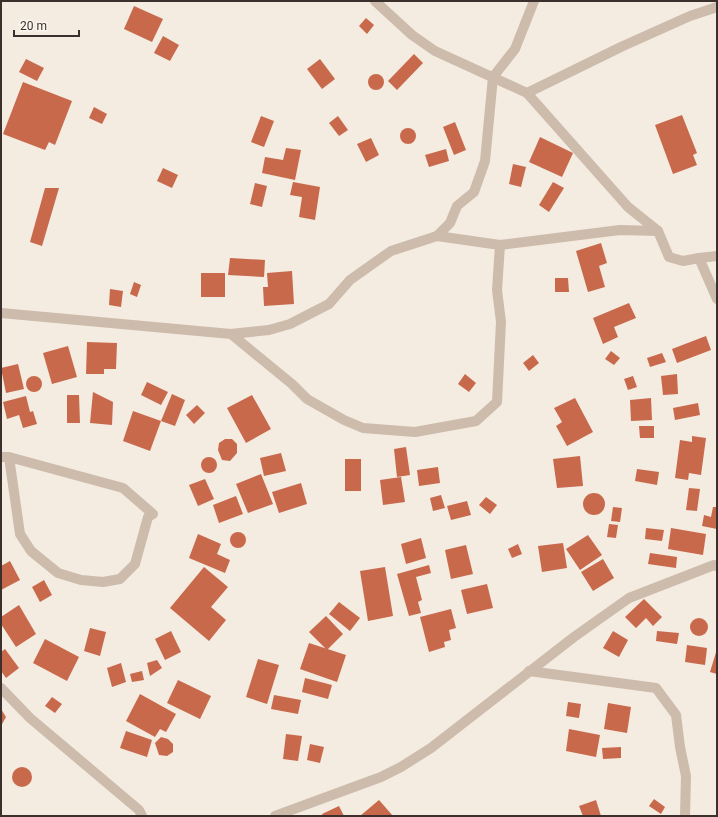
<svg xmlns="http://www.w3.org/2000/svg" width="718" height="817" font-family="Roboto,sans-serif">
<style>
.building{fill:#c8694b}
.lines{fill:none;stroke-linecap:round;stroke-linejoin:round}
.street{stroke:#cdbbac;stroke-width:10}
</style>
<rect width="100%" height="100%" fill="#f4ebe1"/>
<!-- building -->
<g class="building">
<path d="M134 6 163 19 152 42 124 29Z"/>
<path d="M366 18 374 25 367 34 359 26Z"/>
<path d="M163 36 179 45 170 61 154 53Z"/>
<path d="M414 54 423 63 397 90 388 81Z"/>
<path d="M26 59 44 68 37 81 19 72Z"/>
<path d="M320 59 335 79 322 89 307 69Z"/>
<circle cx="376" cy="82" r="8"/>
<path d="M23 82 72 101 55 145 49 142 45 150 3 134Z"/>
<path d="M94 107 107 114 102 124 89 118Z"/>
<path d="M682 115 697 153 693 155 697 165 673 174 655 125Z"/>
<path d="M261 116 274 121 264 147 251 142Z"/>
<path d="M338 116 348 130 339 136 329 123Z"/>
<path d="M455 122 466 150 454 155 443 127Z"/>
<circle cx="408" cy="136" r="8"/>
<path d="M540 137 573 153 562 177 529 162Z"/>
<path d="M371 138 379 155 366 162 357 144Z"/>
<path d="M286 148 301 150 295 180 262 173 265 157 283 160Z"/>
<path d="M446 149 449 161 429 167 425 155Z"/>
<path d="M513 164 526 167 521 187 509 184Z"/>
<path d="M163 168 178 175 172 188 157 181Z"/>
<path d="M293 182 320 187 315 220 299 217 302 197 290 195Z"/>
<path d="M553 182 564 188 549 212 539 205Z"/>
<path d="M255 183 267 186 262 207 250 204Z"/>
<path d="M45 188H59L42 246 30 242Z"/>
<path d="M601 243 607 263 599 266 605 287 588 292 576 251Z"/>
<path d="M230 258 265 260 264 277 228 275Z"/>
<path d="M292 271 294 304 264 306 263 287H268L267 273Z"/>
<rect x="201" y="273" width="24" height="24"/>
<path d="M555 278H568L569 292H555Z"/>
<path d="M134 282 141 285 137 297 130 294Z"/>
<path d="M110 289 123 291 121 307 109 305Z"/>
<path d="M629 303 636 318 614 327 618 337 603 344 593 318Z"/>
<path d="M706 336 711 350 677 363 672 349Z"/>
<path d="M87 342 117 343 116 369H104V374H86Z"/>
<path d="M68 346 77 377 52 384 43 353Z"/>
<path d="M611 351 620 358 614 365 605 359Z"/>
<path d="M662 353 666 362 650 367 647 358Z"/>
<path d="M533 355 539 363 529 371 523 363Z"/>
<path d="M18 364 24 389 6 393 1 368Z"/>
<path d="M465 374 476 383 469 392 458 384Z"/>
<path d="M677 374 678 394 663 395 661 376Z"/>
<circle cx="34" cy="384" r="8"/>
<path d="M633 376 637 387 628 390 624 379Z"/>
<path d="M147 382 168 392 161 405 141 395Z"/>
<path d="M93 392 113 402 112 425 90 423Z"/>
<path d="M172 394 185 400 175 426 161 421Z"/>
<path d="M67 395H79L80 423H67Z"/>
<path d="M252 395 271 429 246 443 227 408Z"/>
<path d="M26 396 30 412 33 411 37 424 23 428 19 415 7 419 3 402Z"/>
<path d="M575 398 593 432 567 446 556 426 562 422 554 408Z"/>
<path d="M651 398 652 420 631 421 630 400Z"/>
<path d="M698 403 700 415 675 420 673 408Z"/>
<path d="M197 405 205 413 194 424 186 415Z"/>
<path d="M133 411 161 421 150 451 123 441Z"/>
<path d="M639 426H654V438H640Z"/>
<path d="M692 436 706 438 701 475 689 473 688 480 675 478 680 440 692 442Z"/>
<path d="M225 439H232L237 444V453L230 461 222 460 218 450 219 443Z"/>
<path d="M406 447 410 475 397 477 394 449Z"/>
<path d="M281 453 286 471 264 476 260 458Z"/>
<path d="M580 456 583 486 557 488 553 459Z"/>
<circle cx="209" cy="465" r="8"/>
<rect x="345" y="459" width="16" height="32"/>
<path d="M438 467 440 483 419 486 417 470Z"/>
<path d="M637 469 659 472 657 485 635 481Z"/>
<path d="M261 474 273 504 248 513 236 484Z"/>
<path d="M401 477 405 502 383 505 380 480Z"/>
<path d="M205 479 214 499 198 506 189 485Z"/>
<path d="M301 483 307 504 279 513 272 492Z"/>
<path d="M689 488 700 489 697 511 686 510Z"/>
<circle cx="594" cy="504" r="11"/>
<path d="M441 495 445 508 433 511 430 498Z"/>
<path d="M236 496 243 514 219 523 213 505Z"/>
<path d="M486 497 497 505 490 514 479 505Z"/>
<path d="M467 501 471 515 451 520 447 506Z"/>
<path d="M613 507 622 508 620 522 611 521Z"/>
<path d="M713 507H717V529L702 526 704 515 711 517Z"/>
<path d="M609 524 618 525 616 538 607 537Z"/>
<path d="M646 528 664 530 662 541 645 539Z"/>
<path d="M671 528 706 534 703 555 668 549Z"/>
<circle cx="238" cy="540" r="8"/>
<path d="M198 534 221 544 217 554 230 560 225 573 189 558Z"/>
<path d="M588 535 602 555 580 570 566 549Z"/>
<path d="M421 538 426 558 406 564 401 544Z"/>
<path d="M563 543 567 568 542 572 538 546Z"/>
<path d="M518 544 522 554 512 558 508 549Z"/>
<path d="M466 545 473 574 451 579 445 550Z"/>
<path d="M650 553 677 557 676 568 648 564Z"/>
<path d="M603 559 614 578 593 591 581 572Z"/>
<path d="M10 561 20 580 1 590V566Z"/>
<path d="M429 565 431 573 416 577 422 600 418 602 421 613 409 616 397 574Z"/>
<path d="M204 567 228 587 211 607 226 620 209 641 170 608Z"/>
<path d="M385 567 393 616 368 621 360 571Z"/>
<path d="M44 580 52 595 40 602 32 587Z"/>
<path d="M487 584 493 608 467 614 461 590Z"/>
<path d="M644 599 662 617 653 626 646 618 636 628 625 617Z"/>
<path d="M339 602 360 618 350 631 329 614Z"/>
<path d="M19 605 36 634 16 647 1 624V617Z"/>
<path d="M451 609 456 628 449 630 451 640 444 642 445 647 429 652 420 617Z"/>
<path d="M326 616 343 634 327 650 309 632Z"/>
<circle cx="699" cy="627" r="9"/>
<path d="M90 628 106 632 100 656 84 651Z"/>
<path d="M171 631 181 652 165 660 155 639Z"/>
<path d="M613 631 628 640 619 657 603 648Z"/>
<path d="M657 631 679 633 677 644 656 641Z"/>
<path d="M45 639 79 657 67 681 33 663Z"/>
<path d="M309 643 346 655 337 682 300 669Z"/>
<path d="M687 645 707 648 705 665 685 662Z"/>
<path d="M5 649 19 668 6 678 1 671V652Z"/>
<path d="M717 649V674L710 672Z"/>
<path d="M258 659 279 665 267 704 246 697Z"/>
<path d="M157 660 162 668 150 676 147 663Z"/>
<path d="M121 663 126 682 112 687 107 668Z"/>
<path d="M142 671 144 680 132 682 130 674Z"/>
<path d="M305 678 332 685 328 699 302 692Z"/>
<path d="M178 680 211 696 200 719 167 703Z"/>
<path d="M140 694 176 714 166 732 160 729 155 737 126 721Z"/>
<path d="M274 695 301 700 298 714 271 709Z"/>
<path d="M52 697 62 704 55 713 45 706Z"/>
<path d="M568 702 581 704 579 718 566 716Z"/>
<path d="M608 703 631 707 627 733 604 729Z"/>
<path d="M1 709 6 717 1 726Z"/>
<path d="M569 729 600 735 596 757 566 751Z"/>
<path d="M126 731 152 740 147 757 120 748Z"/>
<path d="M286 734 302 736 298 761 283 759Z"/>
<path d="M161 737 168 739 173 744V752L167 756 159 755 155 743Z"/>
<path d="M310 744 324 747 320 763 307 760Z"/>
<path d="M621 747V758L603 759 602 748Z"/>
<circle cx="22" cy="777" r="10"/>
<path d="M654 799 665 807 661 814 649 806Z"/>
<path d="M379 800 393 816H360Z"/>
<path d="M596 800 601 816H583L579 806Z"/>
<path d="M339 806 344 816H323L322 814Z"/>
</g>
<g class="lines">
<!-- street -->
<g class="street">
<path d="M375 1 412 35 435 51 527 93 628 207 658 231 669 257 683 261 699 258"/>
<path d="M527 93 623 46 690 16 717 7"/>
<path d="M437 236 450 223 457 206 474 192 485 161 493 77 515 49 534 1"/>
<path d="M717 256 699 258 717 299"/>
<path d="M1 313 231 334 269 330 290 324 329 304 350 280 391 251 437 236 500 245 620 230 658 231"/>
<path d="M231 334 292 384 307 399 344 420 363 428 415 432 476 421 497 402 501 322 497 290 500 245"/>
<path d="M1 457H9L123 488 153 514 148 517 135 564 120 579 103 582 81 580 58 573 31 551 20 534 9 457"/>
<path d="M529 671 656 688 676 715 680 747 686 776 685 816"/>
<path d="M1 688 30 718 139 810 142 816"/>
<path d="M275 816 381 777 401 767 431 748 574 637 629 598 714 565 717 566"/>
</g>
</g>
<!-- border -->
<rect width="718" height="817" fill="none" stroke="#3b302b" stroke-width="4"/>
<!-- scale -->
<path d="M14 30v6h65v-6" fill="none" stroke="#3b302b" stroke-width="2"/>
<text x="20" y="30" font-size="12" fill="#3b302b" stroke="#fbf5ee" stroke-width="3" paint-order="stroke">20 m</text>
</svg>
